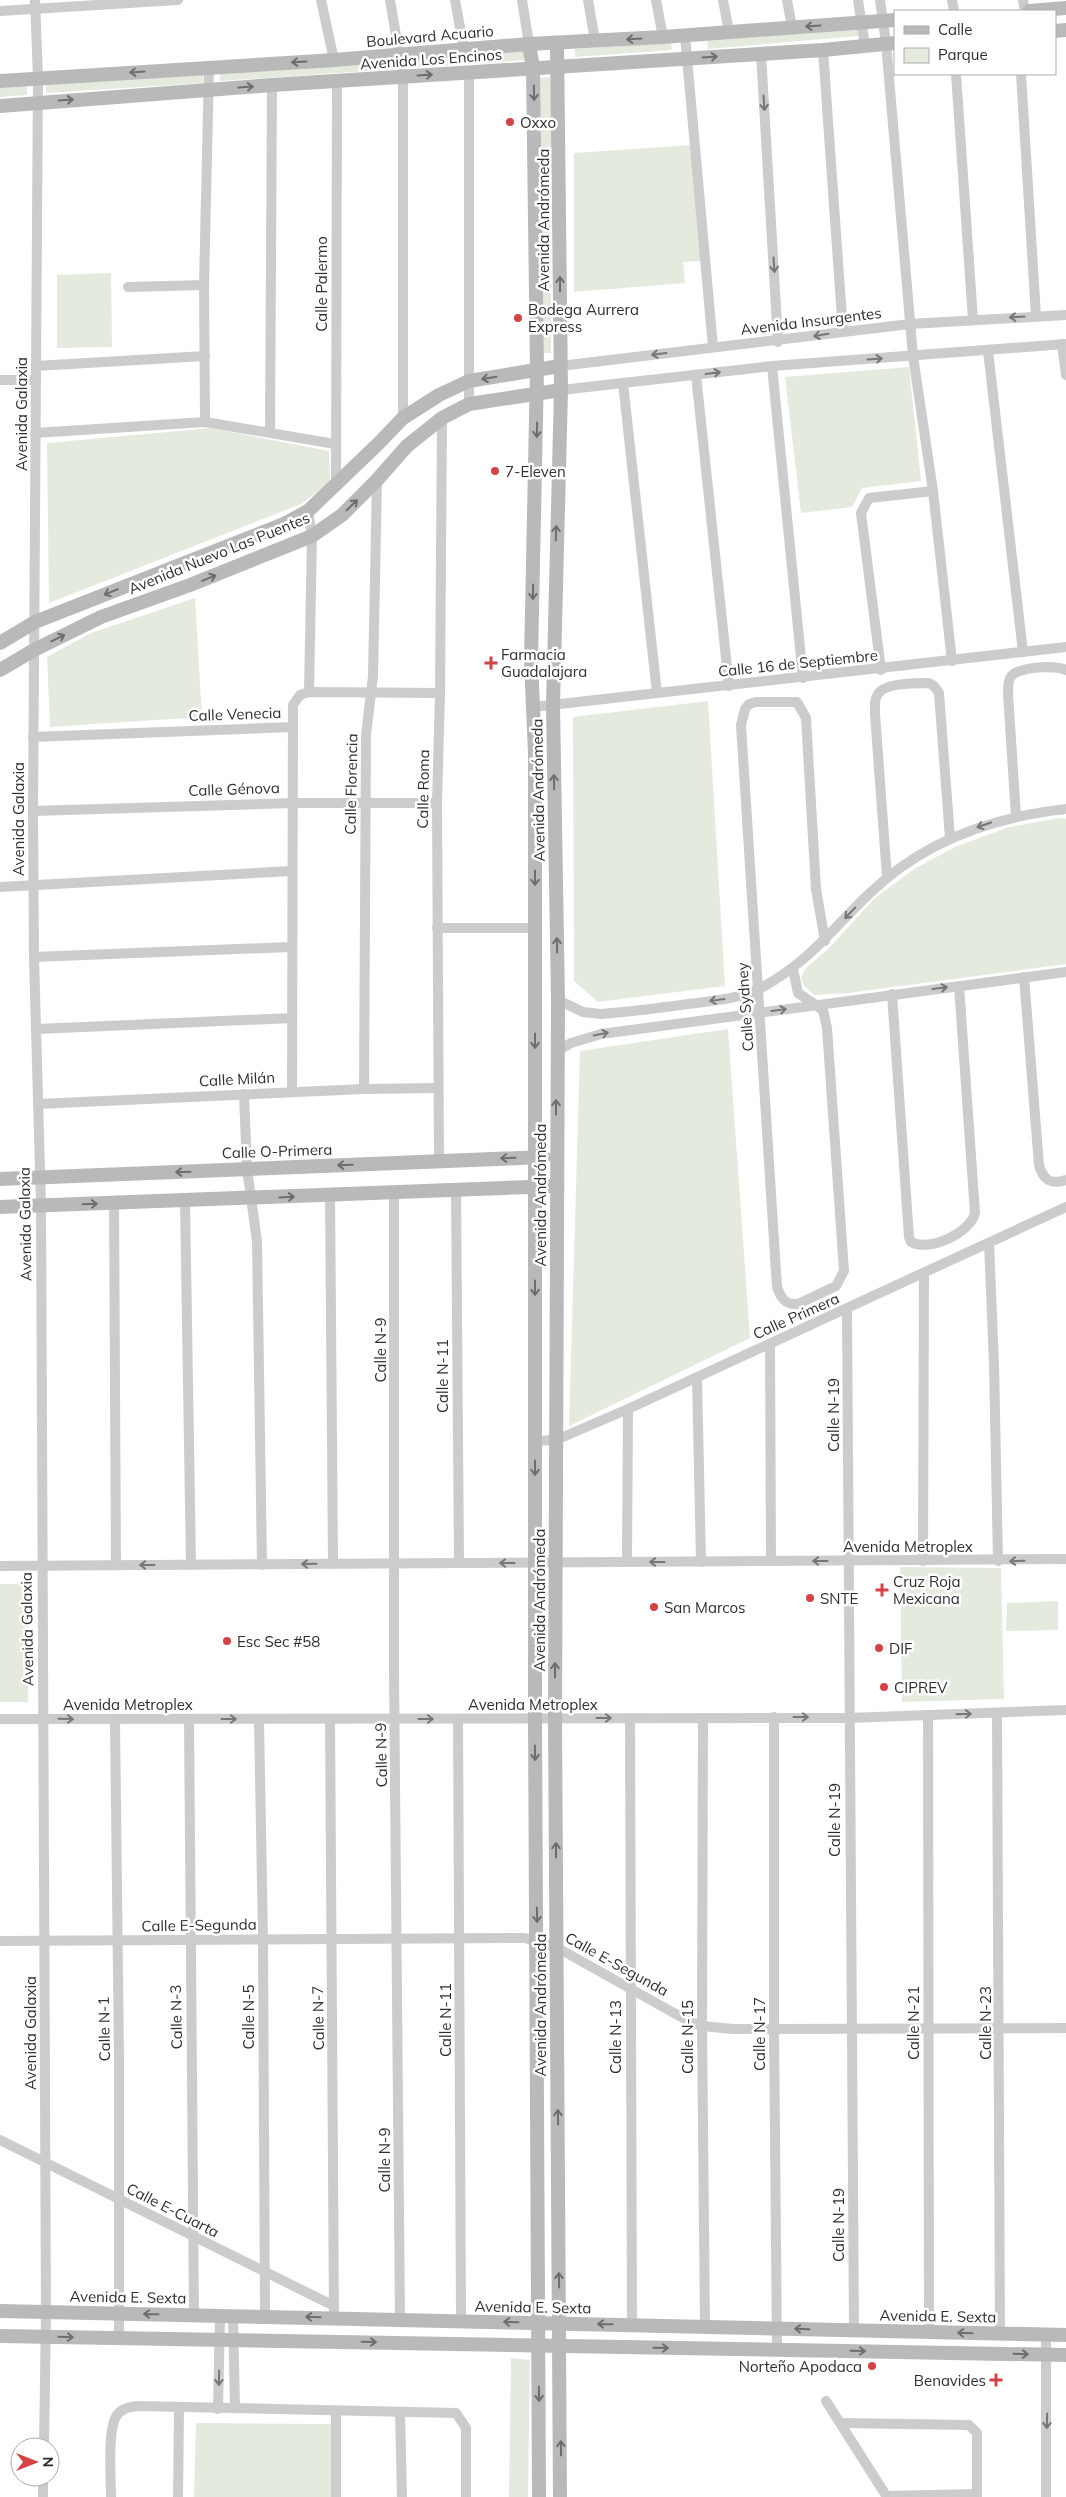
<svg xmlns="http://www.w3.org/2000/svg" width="1066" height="2497" font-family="Mulish,sans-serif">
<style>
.green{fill:#e4ebde}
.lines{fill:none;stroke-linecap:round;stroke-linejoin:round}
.street{stroke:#ccc;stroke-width:10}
.secondary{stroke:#b9b9b9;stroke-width:14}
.oneway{stroke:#6d6d6d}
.oneway2{stroke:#767676}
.poi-dot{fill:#d54246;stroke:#fff;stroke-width:2}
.labels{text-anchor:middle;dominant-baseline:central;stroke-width:5;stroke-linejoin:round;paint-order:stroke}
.street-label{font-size:15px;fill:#2f2f2f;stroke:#fff}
.poi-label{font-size:15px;fill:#2f2f2f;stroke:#fff;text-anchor:start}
</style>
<rect width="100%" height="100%" fill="#fff"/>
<!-- green -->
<g class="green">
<path d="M858 28V36L708 49 707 40Z"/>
<path d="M671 43 672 50 575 57V49Z"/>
<path d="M528 50V60L220 81V72Z"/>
<path d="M203 73V83L46 93V84Z"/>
<path d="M551 77V353H542L540 78Z"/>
<path d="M27 85V95L0 97V87Z"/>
<path d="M692 145 702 261 683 262 685 283 574 292V153Z"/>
<path d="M111 273 112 347 57 348V275Z"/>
<path d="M909 367 921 481 862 488 852 507 801 513 785 377Z"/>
<path d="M211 428 329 451 330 482 301 504 49 603 47 443Z"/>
<path d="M195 598 202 717 50 727 47 657 91 633Z"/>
<path d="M708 701 725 986 598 1002 574 981 573 717Z"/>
<path d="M1060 818 1066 819V964L848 993 814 995 804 986 801 978 805 969 828 949 875 898 914 869 955 847 1009 827Z"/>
<path d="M728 1029 750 1338 569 1426 580 1051Z"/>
<path d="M900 1567 1001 1568 1004 1699 902 1702Z"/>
<path d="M0 1584H29L28 1702H0Z"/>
<path d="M1058 1601V1630L1006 1631 1007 1603Z"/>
<path d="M511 2358 530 2360 528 2497H509Z"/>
<path d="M196 2423 332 2424V2497H194Z"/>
</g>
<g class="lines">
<!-- street -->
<g class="street">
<path d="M35 0 38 79 33 811 34 957 41 1206 46 2312 44 2447"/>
<path d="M321 0 334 60"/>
<path d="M390 0 403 77V418"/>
<path d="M455 0 464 49"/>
<path d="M522 0 529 44"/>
<path d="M588 0 595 41"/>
<path d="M656 0 663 37"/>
<path d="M723 0 729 32"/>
<path d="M787 0 792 27"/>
<path d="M858 0 865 46"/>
<path d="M880 0 886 43 913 356 933 491 952 661"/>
<path d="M952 0 954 11"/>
<path d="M1023 0 1025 11"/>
<path d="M0 11 178 0"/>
<path d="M685 36 713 347"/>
<path d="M823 50 843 332"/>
<path d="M761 54 778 342"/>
<path d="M469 72V404"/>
<path d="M956 74 973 320"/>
<path d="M1021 74 1036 316"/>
<path d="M128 287 204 285"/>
<path d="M1062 344 1066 375"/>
<path d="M988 351 1023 652"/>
<path d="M36 366 205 356"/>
<path d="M560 366 910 324 1066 315"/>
<path d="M772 366 803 678"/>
<path d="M696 375 729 686"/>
<path d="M0 380H36"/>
<path d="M623 383 657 693"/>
<path d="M561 390 772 366 1066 344"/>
<path d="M205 422 204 285 209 68"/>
<path d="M270 432 272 85"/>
<path d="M35 433 205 422 335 444"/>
<path d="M336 486 337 82"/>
<path d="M308 511 312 536 309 692"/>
<path d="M881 670 861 513 869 498 933 491"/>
<path d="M533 707 1066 647"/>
<path d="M33 737 292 727"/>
<path d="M33 811 293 803H437"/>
<path d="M1016 816 1008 694C1008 689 1008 682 1010 678 1016 666 1056 665 1066 670"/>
<path d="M887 877 875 714C875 707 874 699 878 694 884 683 917 683 929 683L934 686 939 693 950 838"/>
<path d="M0 887 291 871"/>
<path d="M437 928H535"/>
<path d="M34 957 291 947"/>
<path d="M793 969 798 993 823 1010 827 1028 844 1271 836 1286 798 1304C785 1305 781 1298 777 1287L741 725 745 709 749 704 756 702H797L806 718 816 889 825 941"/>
<path d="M1024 977 1039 1165C1043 1180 1051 1185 1066 1180"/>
<path d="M892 994 909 1237 911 1242C930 1252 970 1233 975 1213L959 986"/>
<path d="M558 1000 583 1012 601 1014C630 1012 659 1008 688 1004 711 1001 740 999 761 988 809 962 831 930 869 894 923 841 992 817 1066 809"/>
<path d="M37 1029 292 1018"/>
<path d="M556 1052 571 1043 601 1034 1066 972"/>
<path d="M364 1089 366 735 373 676 377 480"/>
<path d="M292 1092 293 705 300 695 309 692 440 693"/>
<path d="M244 1094 247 1169 257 1241 262 1565"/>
<path d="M38 1104 364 1089 438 1088"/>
<path d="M439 1161 437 803 440 693 442 418"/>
<path d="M456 1189 459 1563"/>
<path d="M394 1192V1674L400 2319"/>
<path d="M330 1195 333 1564"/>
<path d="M185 1201 191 1565"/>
<path d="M114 1203 116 1565"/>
<path d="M989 1243 994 1364 998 1561"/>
<path d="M847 1310 854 2330"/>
<path d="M770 1344 771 1561"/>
<path d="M697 1377 701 1562"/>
<path d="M535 1441 556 1440 628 1409 1066 1207"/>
<path d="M627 1561 628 1409"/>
<path d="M923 1561 924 1274"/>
<path d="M0 1566 1066 1559"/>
<path d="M997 1713 1000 2334"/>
<path d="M928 1715 929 2332"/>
<path d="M774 1717V2029L777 2350"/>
<path d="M630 1718 632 2325"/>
<path d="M703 1718 702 2026 705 2327"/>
<path d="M0 1719 848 1718 1066 1710"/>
<path d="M189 1719 194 2315"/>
<path d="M259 1719 263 1939 265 2316"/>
<path d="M330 1719 334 2318"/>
<path d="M458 1719 461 2321"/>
<path d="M115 1720 119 2059V2338"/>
<path d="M0 1941 525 1938 556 1947 690 2022 702 2026 733 2029 1066 2028"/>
<path d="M0 2140 334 2306"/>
<path d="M233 2316 235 2408"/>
<path d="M1046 2335V2497"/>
<path d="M826 2401 887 2497"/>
<path d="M218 2409 220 2315"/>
<path d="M400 2412 402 2497"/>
<path d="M841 2423 969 2425 977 2433V2497"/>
<path d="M886 2496 977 2494"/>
<path d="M43 2497V2477"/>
<path d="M111 2497C111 2479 107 2429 117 2415 122 2408 130 2407 138 2406L456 2413 466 2428V2497"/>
<path d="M178 2497 179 2408"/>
<path d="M336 2497V2412"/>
</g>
<!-- secondary -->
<g class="secondary">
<path d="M1029 11 1066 8"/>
<path d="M1055 31 1066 30"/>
<path d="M557 43 561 390 553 705 558 1000 555 1719 560 2497"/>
<path d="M529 44 533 68 537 370 531 660 535 754V1719L539 2497"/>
<path d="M0 81 334 60 529 44 663 37 895 20"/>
<path d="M0 106 272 85 823 50 895 43"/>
<path d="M0 643 35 622 284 524 308 511 378 444 403 418 439 395 469 381 560 366"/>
<path d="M0 670 34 650 101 617 190 585 312 536 342 515 377 480 407 446 442 418 469 404 561 390"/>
<path d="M0 1179 544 1157"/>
<path d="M0 1207 556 1186"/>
<path d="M0 2311 1066 2335"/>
<path d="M0 2336 1066 2355"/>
</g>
</g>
<!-- one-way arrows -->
<defs><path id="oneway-shaft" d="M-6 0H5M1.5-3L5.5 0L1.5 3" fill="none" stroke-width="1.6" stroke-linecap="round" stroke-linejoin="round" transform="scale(1.25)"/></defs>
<g class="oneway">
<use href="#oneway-shaft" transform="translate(813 26) rotate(176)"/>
<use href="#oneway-shaft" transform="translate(634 39) rotate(177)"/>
<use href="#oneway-shaft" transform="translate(710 57) rotate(-4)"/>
<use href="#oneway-shaft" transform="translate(299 62) rotate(177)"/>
<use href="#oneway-shaft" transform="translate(137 72) rotate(176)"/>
<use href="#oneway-shaft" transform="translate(425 75) rotate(-4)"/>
<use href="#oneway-shaft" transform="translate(246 87) rotate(-4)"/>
<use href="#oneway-shaft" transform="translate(534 93) rotate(89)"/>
<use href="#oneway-shaft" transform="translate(66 100) rotate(-4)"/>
<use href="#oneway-shaft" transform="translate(560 284) rotate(-90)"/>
<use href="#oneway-shaft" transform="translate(489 378) rotate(171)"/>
<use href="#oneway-shaft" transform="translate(537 430) rotate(91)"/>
<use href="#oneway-shaft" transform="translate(352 505) rotate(-44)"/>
<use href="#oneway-shaft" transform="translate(556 533) rotate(-88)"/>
<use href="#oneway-shaft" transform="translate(209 578) rotate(-22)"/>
<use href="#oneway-shaft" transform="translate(111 592) rotate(158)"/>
<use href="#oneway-shaft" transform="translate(533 592) rotate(91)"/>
<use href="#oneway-shaft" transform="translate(58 638) rotate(-26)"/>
<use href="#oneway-shaft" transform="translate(554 782) rotate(-91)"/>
<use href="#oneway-shaft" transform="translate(535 878) rotate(90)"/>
<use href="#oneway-shaft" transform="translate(557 945) rotate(-91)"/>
<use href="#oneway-shaft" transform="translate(535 1041) rotate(90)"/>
<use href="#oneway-shaft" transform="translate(556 1107) rotate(-90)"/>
<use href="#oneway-shaft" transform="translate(508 1158) rotate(178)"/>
<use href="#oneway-shaft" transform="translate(345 1165) rotate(178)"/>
<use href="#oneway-shaft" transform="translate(183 1172) rotate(178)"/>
<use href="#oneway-shaft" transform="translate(287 1197) rotate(-3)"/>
<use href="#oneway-shaft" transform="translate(90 1204) rotate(-2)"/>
<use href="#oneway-shaft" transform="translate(535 1288) rotate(90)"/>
<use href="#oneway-shaft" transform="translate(535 1468) rotate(90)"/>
<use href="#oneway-shaft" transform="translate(555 1670) rotate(-90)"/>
<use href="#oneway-shaft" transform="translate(535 1753) rotate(89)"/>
<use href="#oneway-shaft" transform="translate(556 1850) rotate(-90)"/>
<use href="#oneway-shaft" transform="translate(537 1915) rotate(89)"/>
<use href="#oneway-shaft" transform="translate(558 2117) rotate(-91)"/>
<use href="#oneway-shaft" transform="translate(559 2280) rotate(-91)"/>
<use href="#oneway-shaft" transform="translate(151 2314) rotate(-179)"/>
<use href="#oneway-shaft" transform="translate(313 2317) rotate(-178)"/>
<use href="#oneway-shaft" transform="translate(511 2322) rotate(-178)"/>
<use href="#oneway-shaft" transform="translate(605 2324) rotate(-179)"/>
<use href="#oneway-shaft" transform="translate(802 2329) rotate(-178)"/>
<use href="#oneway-shaft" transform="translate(965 2333) rotate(-178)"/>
<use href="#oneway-shaft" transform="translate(66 2337) rotate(2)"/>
<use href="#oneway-shaft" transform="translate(369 2342) rotate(1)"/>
<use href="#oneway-shaft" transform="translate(661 2348) rotate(1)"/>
<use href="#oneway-shaft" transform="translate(858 2351) rotate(1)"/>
<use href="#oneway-shaft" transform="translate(1021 2354) rotate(2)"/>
<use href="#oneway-shaft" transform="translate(539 2394) rotate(89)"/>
<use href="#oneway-shaft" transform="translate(561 2448) rotate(-90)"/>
</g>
<g class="oneway2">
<use href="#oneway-shaft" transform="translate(764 103) rotate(86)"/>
<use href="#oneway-shaft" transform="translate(774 265) rotate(86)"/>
<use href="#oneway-shaft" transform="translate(1017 317) rotate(177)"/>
<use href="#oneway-shaft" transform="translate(821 335) rotate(171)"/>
<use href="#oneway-shaft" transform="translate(659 354) rotate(173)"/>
<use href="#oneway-shaft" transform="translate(875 359) rotate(-4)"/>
<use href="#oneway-shaft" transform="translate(713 373) rotate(-7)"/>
<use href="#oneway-shaft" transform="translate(984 825) rotate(161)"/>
<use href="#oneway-shaft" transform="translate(850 913) rotate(134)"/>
<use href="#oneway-shaft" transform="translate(940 988) rotate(-7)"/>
<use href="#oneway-shaft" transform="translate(717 1000) rotate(172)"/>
<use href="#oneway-shaft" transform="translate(779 1010) rotate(-8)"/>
<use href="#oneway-shaft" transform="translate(601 1034) rotate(-11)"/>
<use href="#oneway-shaft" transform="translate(820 1561) rotate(-180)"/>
<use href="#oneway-shaft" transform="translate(1017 1561) rotate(178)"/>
<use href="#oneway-shaft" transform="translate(657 1562) rotate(-180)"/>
<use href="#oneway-shaft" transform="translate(507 1563) rotate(180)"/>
<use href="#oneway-shaft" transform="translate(309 1564) rotate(179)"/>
<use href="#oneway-shaft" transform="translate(147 1565) rotate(-180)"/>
<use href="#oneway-shaft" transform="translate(964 1714) rotate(-2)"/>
<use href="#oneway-shaft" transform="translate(801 1717)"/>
<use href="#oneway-shaft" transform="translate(604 1718)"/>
<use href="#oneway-shaft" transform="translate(66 1719) rotate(1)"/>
<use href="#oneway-shaft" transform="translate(229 1719)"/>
<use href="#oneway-shaft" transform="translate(426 1719)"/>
<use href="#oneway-shaft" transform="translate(219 2378) rotate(91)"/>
<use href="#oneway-shaft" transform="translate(1047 2421) rotate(91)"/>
</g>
<!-- markers -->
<g class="poi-dot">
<circle cx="510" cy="122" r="5"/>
<circle cx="518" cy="318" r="5"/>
<circle cx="495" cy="471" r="5"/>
<path d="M488.5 655.5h5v5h5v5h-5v5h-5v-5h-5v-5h5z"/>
<path d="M879.5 1582.5h5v5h5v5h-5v5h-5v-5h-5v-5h5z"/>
<circle cx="810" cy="1598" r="5"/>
<circle cx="654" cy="1607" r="5"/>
<circle cx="227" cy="1641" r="5"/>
<circle cx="879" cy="1648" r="5"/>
<circle cx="884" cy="1687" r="5"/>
<circle cx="872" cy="2366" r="5"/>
<path d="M993.5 2372.5h5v5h5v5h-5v5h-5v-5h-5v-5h5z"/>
</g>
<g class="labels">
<!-- street labels -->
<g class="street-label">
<text transform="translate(430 36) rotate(-5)">Boulevard Acuario</text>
<text transform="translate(431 59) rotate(-4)">Avenida Los Encinos</text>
<text transform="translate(543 220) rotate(-90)">Avenida Andrómeda</text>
<text transform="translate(321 284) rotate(-90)">Calle Palermo</text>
<text transform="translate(811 321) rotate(-7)">Avenida Insurgentes</text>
<text transform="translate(21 414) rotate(-90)">Avenida Galaxia</text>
<text transform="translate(219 553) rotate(-22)">Avenida Nuevo Las Puentes</text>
<text transform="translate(798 663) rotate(-6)">Calle 16 de Septiembre</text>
<text transform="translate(235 714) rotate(-2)">Calle Venecia</text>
<text transform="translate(351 784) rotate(-89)">Calle Florencia</text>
<text transform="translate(234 789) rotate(-2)">Calle Génova</text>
<text transform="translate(423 789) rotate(-89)">Calle Roma</text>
<text transform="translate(538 790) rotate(-91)">Avenida Andrómeda</text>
<text transform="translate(18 819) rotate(-90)">Avenida Galaxia</text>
<text transform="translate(745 1007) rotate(-94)">Calle Sydney</text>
<text transform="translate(237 1079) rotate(-3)">Calle Milán</text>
<text transform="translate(277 1151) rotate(-2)">Calle O-Primera</text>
<text transform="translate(540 1195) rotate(-90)">Avenida Andrómeda</text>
<text transform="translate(25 1224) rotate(-91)">Avenida Galaxia</text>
<text transform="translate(796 1316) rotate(-24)">Calle Primera</text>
<text transform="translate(380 1350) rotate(-90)">Calle N-9</text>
<text transform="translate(442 1376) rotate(-90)">Calle N-11</text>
<text transform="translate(833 1415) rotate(-90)">Calle N-19</text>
<text x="908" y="1546">Avenida Metroplex</text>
<text transform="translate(539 1600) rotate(-90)">Avenida Andrómeda</text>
<text transform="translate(27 1629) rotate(-91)">Avenida Galaxia</text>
<text x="128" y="1704">Avenida Metroplex</text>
<text x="533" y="1704">Avenida Metroplex</text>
<text transform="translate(381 1755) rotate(-91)">Calle N-9</text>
<text transform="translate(834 1820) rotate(-90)">Calle N-19</text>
<text transform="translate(199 1925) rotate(-1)">Calle E-Segunda</text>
<text transform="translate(617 1964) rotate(29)">Calle E-Segunda</text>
<text transform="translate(540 2005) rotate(-90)">Avenida Andrómeda</text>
<text transform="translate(176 2017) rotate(-91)">Calle N-3</text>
<text transform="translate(248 2017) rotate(-90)">Calle N-5</text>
<text transform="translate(318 2018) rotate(-91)">Calle N-7</text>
<text transform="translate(445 2020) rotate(-90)">Calle N-11</text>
<text transform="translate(913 2023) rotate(-90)">Calle N-21</text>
<text transform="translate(985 2023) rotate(-90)">Calle N-23</text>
<text transform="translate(104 2029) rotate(-91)">Calle N-1</text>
<text transform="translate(30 2033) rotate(-90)">Avenida Galaxia</text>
<text transform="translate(759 2034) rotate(-90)">Calle N-17</text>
<text transform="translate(615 2037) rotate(-90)">Calle N-13</text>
<text transform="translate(687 2037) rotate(-90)">Calle N-15</text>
<text transform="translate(384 2160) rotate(-90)">Calle N-9</text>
<text transform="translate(173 2210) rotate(27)">Calle E-Cuarta</text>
<text transform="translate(838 2225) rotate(-90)">Calle N-19</text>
<text transform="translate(128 2297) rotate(1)">Avenida E. Sexta</text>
<text transform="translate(533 2307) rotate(1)">Avenida E. Sexta</text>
<text transform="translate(938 2316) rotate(1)">Avenida E. Sexta</text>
</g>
<!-- poi labels -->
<g class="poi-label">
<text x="520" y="122">Oxxo</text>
<text x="528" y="309">Bodega Aurrera<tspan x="528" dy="17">Express</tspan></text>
<text x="505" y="471">7-Eleven</text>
<text x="501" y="654">Farmacia<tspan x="501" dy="17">Guadalajara</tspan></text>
<text x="893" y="1581">Cruz Roja<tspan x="893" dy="17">Mexicana</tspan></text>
<text x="820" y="1598">SNTE</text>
<text x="664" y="1607">San Marcos</text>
<text x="237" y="1641">Esc Sec #58</text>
<text x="889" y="1648">DIF</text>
<text x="894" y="1687">CIPREV</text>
<text x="862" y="2366" text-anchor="end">Norteño Apodaca</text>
<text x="986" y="2380" text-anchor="end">Benavides</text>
</g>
</g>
<!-- legend -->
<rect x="894" y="10" width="162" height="65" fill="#ffffff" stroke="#acacac"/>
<rect x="904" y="26" width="25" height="8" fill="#b9b9b9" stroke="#acacac"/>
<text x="938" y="35" font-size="15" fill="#2f2f2f">Calle</text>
<rect x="904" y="48" width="25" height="15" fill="#e4ebde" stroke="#acacac"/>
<text x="938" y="60" font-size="15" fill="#2f2f2f">Parque</text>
<!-- north arrow -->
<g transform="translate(35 2462) rotate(90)"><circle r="24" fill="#ffffff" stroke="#acacac"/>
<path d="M0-4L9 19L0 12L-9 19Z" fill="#d54246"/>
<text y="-8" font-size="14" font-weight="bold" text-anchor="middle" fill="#2f2f2f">N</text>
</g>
</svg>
